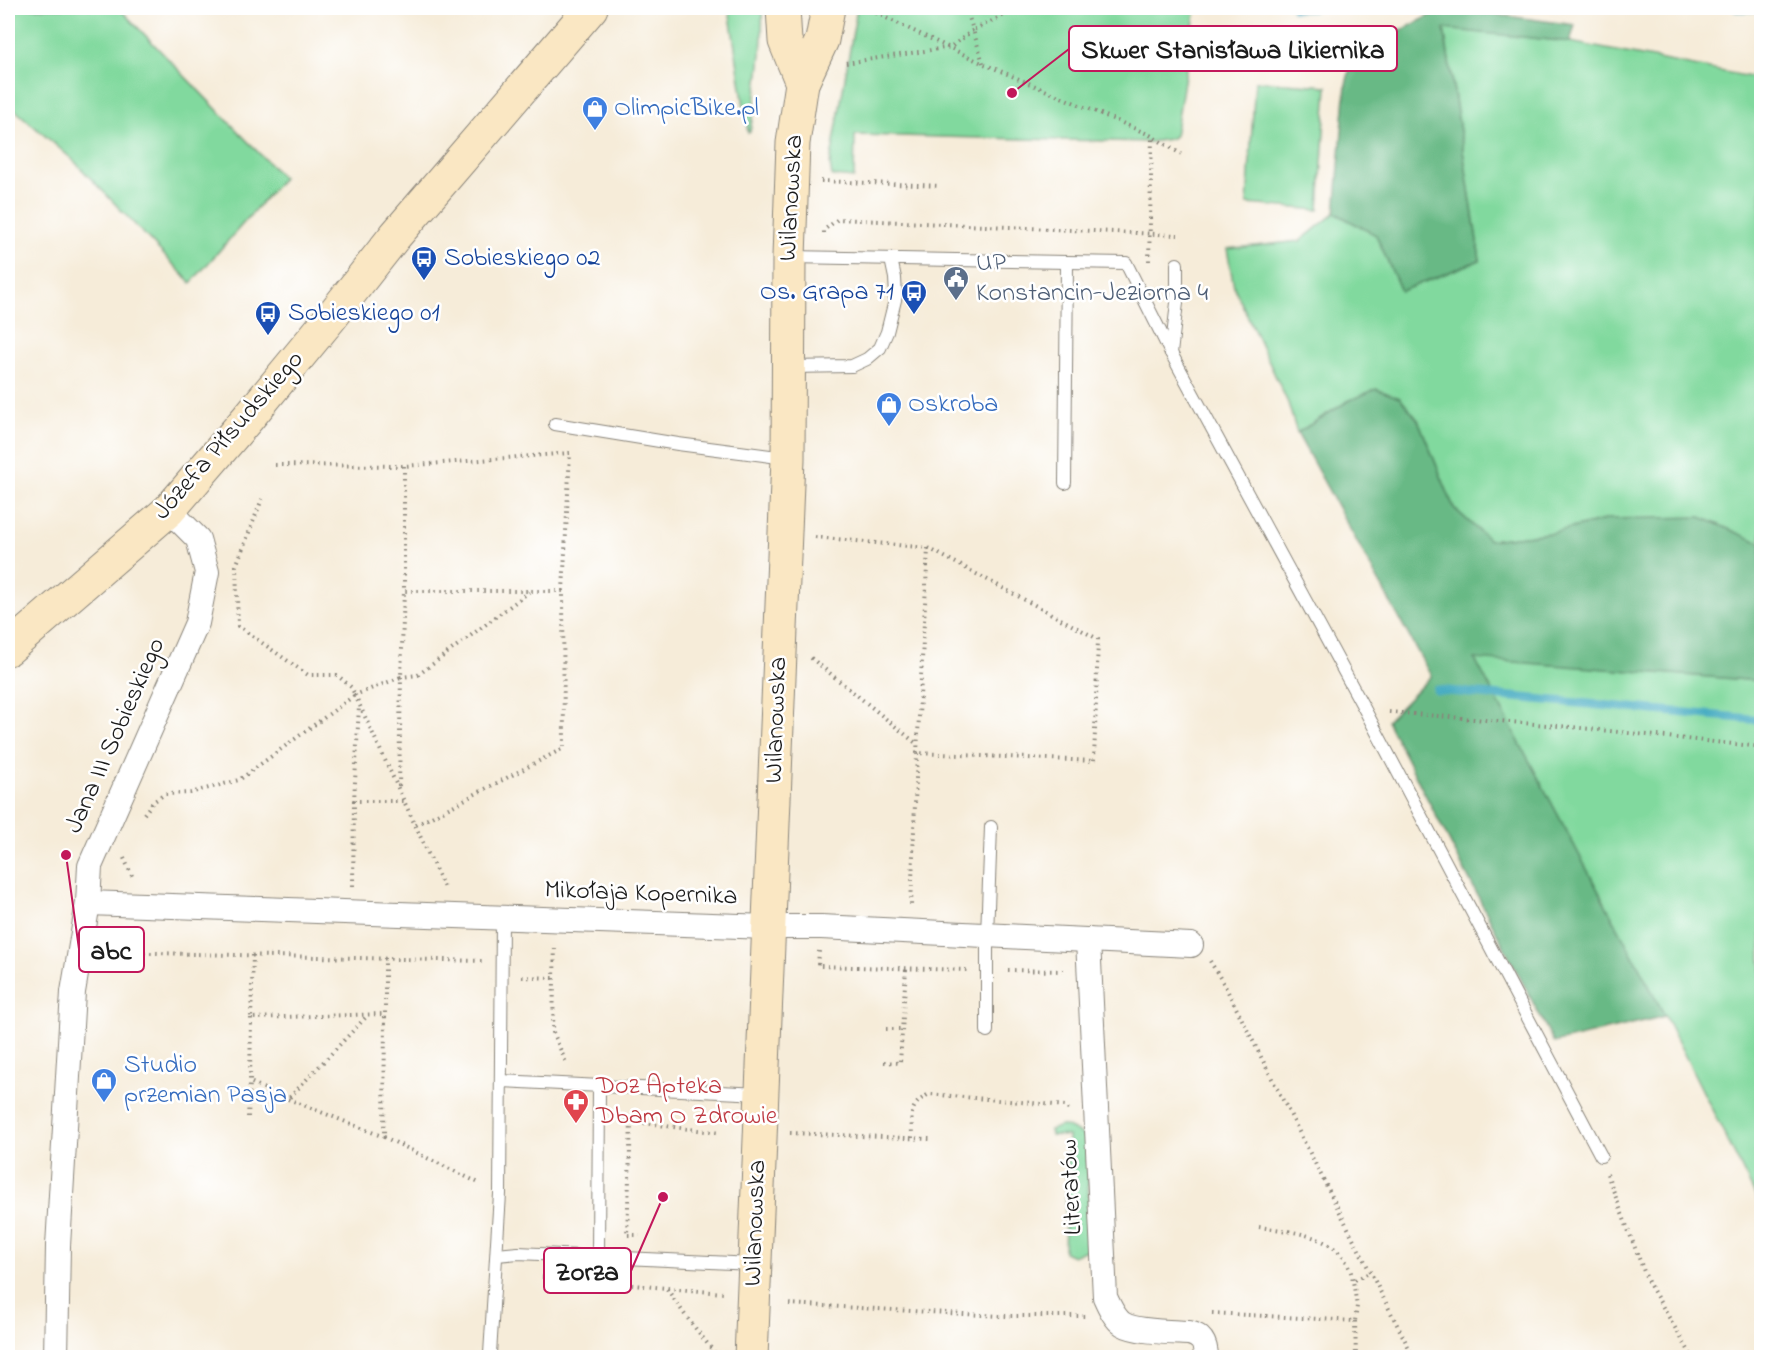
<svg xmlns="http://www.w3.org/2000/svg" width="1769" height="1365" font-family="'Indie Flower',sans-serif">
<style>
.green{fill:#81d99e;stroke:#4e7a5d;stroke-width:1.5}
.forest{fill:#68b985;stroke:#426a50;stroke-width:1.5}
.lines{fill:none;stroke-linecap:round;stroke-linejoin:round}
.stream{stroke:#3fa9bf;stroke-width:9}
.lane-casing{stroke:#89847a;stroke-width:14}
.street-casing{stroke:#89847a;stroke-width:26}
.secondary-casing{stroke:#89847a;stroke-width:35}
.path{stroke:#89847a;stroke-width:4;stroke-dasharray:1.5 4.5;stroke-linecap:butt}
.lane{stroke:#fff;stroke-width:12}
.street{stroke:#fff;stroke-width:24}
.secondary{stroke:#fae7c3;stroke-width:33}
.labels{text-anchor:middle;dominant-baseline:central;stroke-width:5;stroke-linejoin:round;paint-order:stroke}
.shop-label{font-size:26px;fill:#366cbe;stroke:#fff;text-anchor:start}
.street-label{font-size:26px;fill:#1c1c1c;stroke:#fff}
.transit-label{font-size:26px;fill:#164399;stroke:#fff;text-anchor:start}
.service-label{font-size:26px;fill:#4e5e75;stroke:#fff;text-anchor:start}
.health-label{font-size:26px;fill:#be3a42;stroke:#fff;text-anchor:start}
.leader{fill:none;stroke:#c2185b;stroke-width:2}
.callout-dot{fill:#c2185b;stroke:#fff;stroke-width:2}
.callout{fill:#fff;stroke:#c2185b;stroke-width:2}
.callout-label{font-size:27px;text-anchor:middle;font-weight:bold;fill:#1c1c1c}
</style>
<rect width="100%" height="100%" fill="#fff"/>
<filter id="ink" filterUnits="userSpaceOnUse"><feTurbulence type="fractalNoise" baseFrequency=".0167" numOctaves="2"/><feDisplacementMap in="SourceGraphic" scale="12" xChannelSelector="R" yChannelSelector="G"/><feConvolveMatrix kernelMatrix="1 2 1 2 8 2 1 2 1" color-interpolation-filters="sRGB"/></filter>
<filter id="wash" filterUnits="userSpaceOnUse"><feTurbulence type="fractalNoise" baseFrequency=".008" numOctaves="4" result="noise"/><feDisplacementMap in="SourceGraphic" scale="24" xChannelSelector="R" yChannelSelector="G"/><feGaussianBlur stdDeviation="1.35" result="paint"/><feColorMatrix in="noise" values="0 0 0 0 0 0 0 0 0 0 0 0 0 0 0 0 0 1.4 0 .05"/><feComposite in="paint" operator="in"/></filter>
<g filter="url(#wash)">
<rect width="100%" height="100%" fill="#f6ecd9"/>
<!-- green -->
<g class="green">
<path d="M8 8H119L283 178 191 283 73 160 8 104Z"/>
<path d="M729 8H762C764 50 757 90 750 132L748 133Z"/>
<path d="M857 8H1196L1175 136 1170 139 1150 142 855 135 854 178 832 176 830 165Z"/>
<path d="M1444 28 1570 42 1761 79V543L1609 519 1551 533 1489 540 1454 508 1418 420 1348 401 1297 433 1288 403 1234 287 1227 249 1300 241 1335 213 1376 234 1401 291 1480 260Z"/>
<path d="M1255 81 1327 86 1319 210 1247 204Z"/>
<path d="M1474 658 1761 681V1207L1665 1016Z"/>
<path d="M1061 1126H1065L1087 1137 1090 1250 1084 1251 1073 1256 1064 1252 1068 1136 1051 1135 1050 1130Z"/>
</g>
<!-- forest -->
<g class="forest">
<path d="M1445 8 1575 25 1570 42 1444 29 1480 260 1401 291 1376 235 1335 213 1346 84 1359 37 1404 29Z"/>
<path d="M1376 389 1400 398 1418 420 1454 508 1489 540 1551 533 1609 519 1701 517 1761 543V681L1475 659 1665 1016 1554 1043 1387 721 1431 676 1297 433 1348 401Z"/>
</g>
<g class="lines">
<!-- stream -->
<g class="stream">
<path d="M1295 8H1312"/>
<path d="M1737 8H1762"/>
<path d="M1437 690 1762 720"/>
</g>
</g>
</g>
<g filter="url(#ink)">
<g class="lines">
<defs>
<g id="lane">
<path d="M790 257 1126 263 1171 353 1365 710 1601 1156"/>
<path d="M1171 353 1177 303V264"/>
<path d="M790 367 852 366 867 359 880 348 887 332 896 296 895 278 891 259"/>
<path d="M555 424 678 444 786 458"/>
<path d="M1065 483 1067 263"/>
<path d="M987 1031V935L991 827"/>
<path d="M501 1081 760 1094"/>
<path d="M497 1255 518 1253 753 1264"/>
<path d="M598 1256 599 1086"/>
<path d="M492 1358 490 1354 500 1194 502 918"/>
</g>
<g id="street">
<path d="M88 903 768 927H821L1191 945"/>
<path d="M1088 940 1105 1297C1109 1306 1115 1319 1123 1324 1136 1332 1173 1332 1189 1333 1202 1336 1206 1344 1206 1358"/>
<path d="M56 1358 58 1246 73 992 88 903 90 866 197 623 207 572 198 539 169 510"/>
</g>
<g id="secondary">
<path d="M783 8 785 41 802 83"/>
<path d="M8 649 169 510 248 418 332 316 395 236 591 8"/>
<path d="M751 1358 788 459 789 257 793 143 802 83 822 40 828 8"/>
</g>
</defs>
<!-- lane casing -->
<use href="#lane" class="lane-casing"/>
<!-- street casing -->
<use href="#street" class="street-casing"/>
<!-- secondary casing -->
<use href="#secondary" class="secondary-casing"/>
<!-- path -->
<g class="path">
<path d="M865 8 984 64 1150 135 1181 154"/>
<path d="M846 63 951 47 973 30 966 8"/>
<path d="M983 63 973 30 1019 8"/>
<path d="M821 181 940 186"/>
<path d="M824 233V230L838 219 1178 235"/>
<path d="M1149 261 1152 137"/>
<path d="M275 465 404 466 570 453 563 591"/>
<path d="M404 466V591"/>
<path d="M815 537 928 548 1098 639 1094 761 917 753 911 906"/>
<path d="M811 658 917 744"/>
<path d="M1389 712 1571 727 1762 747"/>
<path d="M917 753 928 548"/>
<path d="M399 786 401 677 418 675 529 592"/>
<path d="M354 801 359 706"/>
<path d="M144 814 153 802 165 794 190 793 239 780 355 695 351 687 337 675H308L238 626 236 566 262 499"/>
<path d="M416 825 564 748 563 591H404L401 677 355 695 445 890"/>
<path d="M124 858 133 878"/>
<path d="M353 886 354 801H405"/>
<path d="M118 931 112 952 482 961"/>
<path d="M819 951 818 966 967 970"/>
<path d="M253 955 251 1018 385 1014V958"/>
<path d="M1210 961 1225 986 1414 1358"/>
<path d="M1008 970 1063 971"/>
<path d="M522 977 554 978 555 946"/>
<path d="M554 978 553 1032 567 1065"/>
<path d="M251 1018 250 1082 288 1099 368 1015"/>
<path d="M886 1029H902"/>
<path d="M884 1062 900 1063 906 969"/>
<path d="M288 1099 384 1137 385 1014"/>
<path d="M248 1117 250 1082"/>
<path d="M620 1120 720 1133"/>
<path d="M631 1122 627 1235H640"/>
<path d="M790 1133 930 1139"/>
<path d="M384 1137 481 1184"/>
<path d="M912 1138C912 1115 907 1107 929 1094L1066 1106 1070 1112"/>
<path d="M1607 1174 1648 1282 1693 1358"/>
<path d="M1259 1227C1297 1232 1346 1236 1353 1281"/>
<path d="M542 1277 723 1293"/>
<path d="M667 1289 685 1315 714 1352"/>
<path d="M789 1304 1000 1316H1085"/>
<path d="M1212 1313 1355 1321 1357 1306 1353 1281 1371 1272"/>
<path d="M1355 1321 1356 1358"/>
<path d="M693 1358 715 1351"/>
</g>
<!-- lane -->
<use href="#lane" class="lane"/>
<!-- street -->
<use href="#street" class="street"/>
<!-- secondary -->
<use href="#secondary" class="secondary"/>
</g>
</g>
<!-- icons -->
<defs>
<symbol id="shop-pin" viewBox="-11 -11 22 30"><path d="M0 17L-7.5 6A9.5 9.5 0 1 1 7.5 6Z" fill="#3f7fe0" stroke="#fff"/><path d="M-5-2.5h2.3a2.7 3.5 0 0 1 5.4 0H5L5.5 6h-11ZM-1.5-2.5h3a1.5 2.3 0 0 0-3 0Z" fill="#fff"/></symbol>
<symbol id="bus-pin" viewBox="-11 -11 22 30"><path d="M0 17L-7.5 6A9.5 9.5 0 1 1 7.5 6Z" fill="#1a4fb4" stroke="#fff"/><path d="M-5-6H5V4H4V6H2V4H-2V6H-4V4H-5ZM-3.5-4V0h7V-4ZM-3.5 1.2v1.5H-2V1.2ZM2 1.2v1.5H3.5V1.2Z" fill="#fff"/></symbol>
<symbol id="civic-pin" viewBox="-11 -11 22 30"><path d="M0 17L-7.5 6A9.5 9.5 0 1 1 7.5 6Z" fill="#5c6f8a" stroke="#fff"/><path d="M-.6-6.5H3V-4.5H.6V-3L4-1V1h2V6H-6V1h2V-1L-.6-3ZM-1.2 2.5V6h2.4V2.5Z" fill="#fff"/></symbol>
<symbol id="pharmacy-pin" viewBox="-11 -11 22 30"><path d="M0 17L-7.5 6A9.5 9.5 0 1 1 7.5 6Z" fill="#e0444e" stroke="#fff"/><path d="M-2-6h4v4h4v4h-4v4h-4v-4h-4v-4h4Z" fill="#fff"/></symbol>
</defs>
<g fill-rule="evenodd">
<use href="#shop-pin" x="580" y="94" width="30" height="40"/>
<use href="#bus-pin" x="409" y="244" width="30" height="40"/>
<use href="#civic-pin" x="941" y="264" width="30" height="40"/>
<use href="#bus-pin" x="899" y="278" width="30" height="40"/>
<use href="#bus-pin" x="253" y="299" width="30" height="40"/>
<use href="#shop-pin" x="874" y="390" width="30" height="40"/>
<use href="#shop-pin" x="89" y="1066" width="30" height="40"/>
<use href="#pharmacy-pin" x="561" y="1087" width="30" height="40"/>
</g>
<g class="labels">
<!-- shop labels -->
<g class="shop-label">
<text x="614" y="109">OlimpicBike.pl</text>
<text x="908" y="405">Oskroba</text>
<text x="124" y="1066">Studio<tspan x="124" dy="30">przemian Pasja</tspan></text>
</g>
<!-- street labels -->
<g class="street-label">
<text transform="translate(792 198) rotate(-87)">Wilanowska</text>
<text transform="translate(229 436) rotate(-49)">Józefa Piłsudskiego</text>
<text transform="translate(777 720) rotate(-88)">Wilanowska</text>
<text transform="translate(116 736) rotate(-66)">Jana III Sobieskiego</text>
<text transform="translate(641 894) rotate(2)">Mikołaja Kopernika</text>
<text transform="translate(1072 1187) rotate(-93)">Literatów</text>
<text transform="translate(756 1223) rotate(-88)">Wilanowska</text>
</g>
<!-- transit labels -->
<g class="transit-label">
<text x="444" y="259">Sobieskiego 02</text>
<text x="894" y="293" text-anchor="end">Os. Grapa 71</text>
<text x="288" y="314">Sobieskiego 01</text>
</g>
<!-- service labels -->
<g class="service-label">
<text x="976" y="264">UP<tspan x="976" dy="30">Konstancin-Jeziorna 4</tspan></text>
</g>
<!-- health labels -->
<g class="health-label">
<text x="596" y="1087">Doz Apteka<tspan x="596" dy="30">Dbam O Zdrowie</tspan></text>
</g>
</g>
<!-- callouts -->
<path class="leader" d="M1012 93L1069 49M66 855L79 949M663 1197L631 1271"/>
<g class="callout-dot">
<circle cx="1012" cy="93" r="6"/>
<circle cx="66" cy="855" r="6"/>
<circle cx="663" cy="1197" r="6"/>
</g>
<g class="callout">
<rect x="1069" y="26" width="328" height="45" rx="6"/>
<rect x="79" y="927" width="65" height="45" rx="6"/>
<rect x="544" y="1248" width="87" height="45" rx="6"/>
</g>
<g class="callout-label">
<text x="1233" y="58">Skwer Stanisława Likiernika</text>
<text x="111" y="959">abc</text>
<text x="587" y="1280">Zorza</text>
</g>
<!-- margin -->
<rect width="1769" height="1365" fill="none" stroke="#fff" stroke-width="30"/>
</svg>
